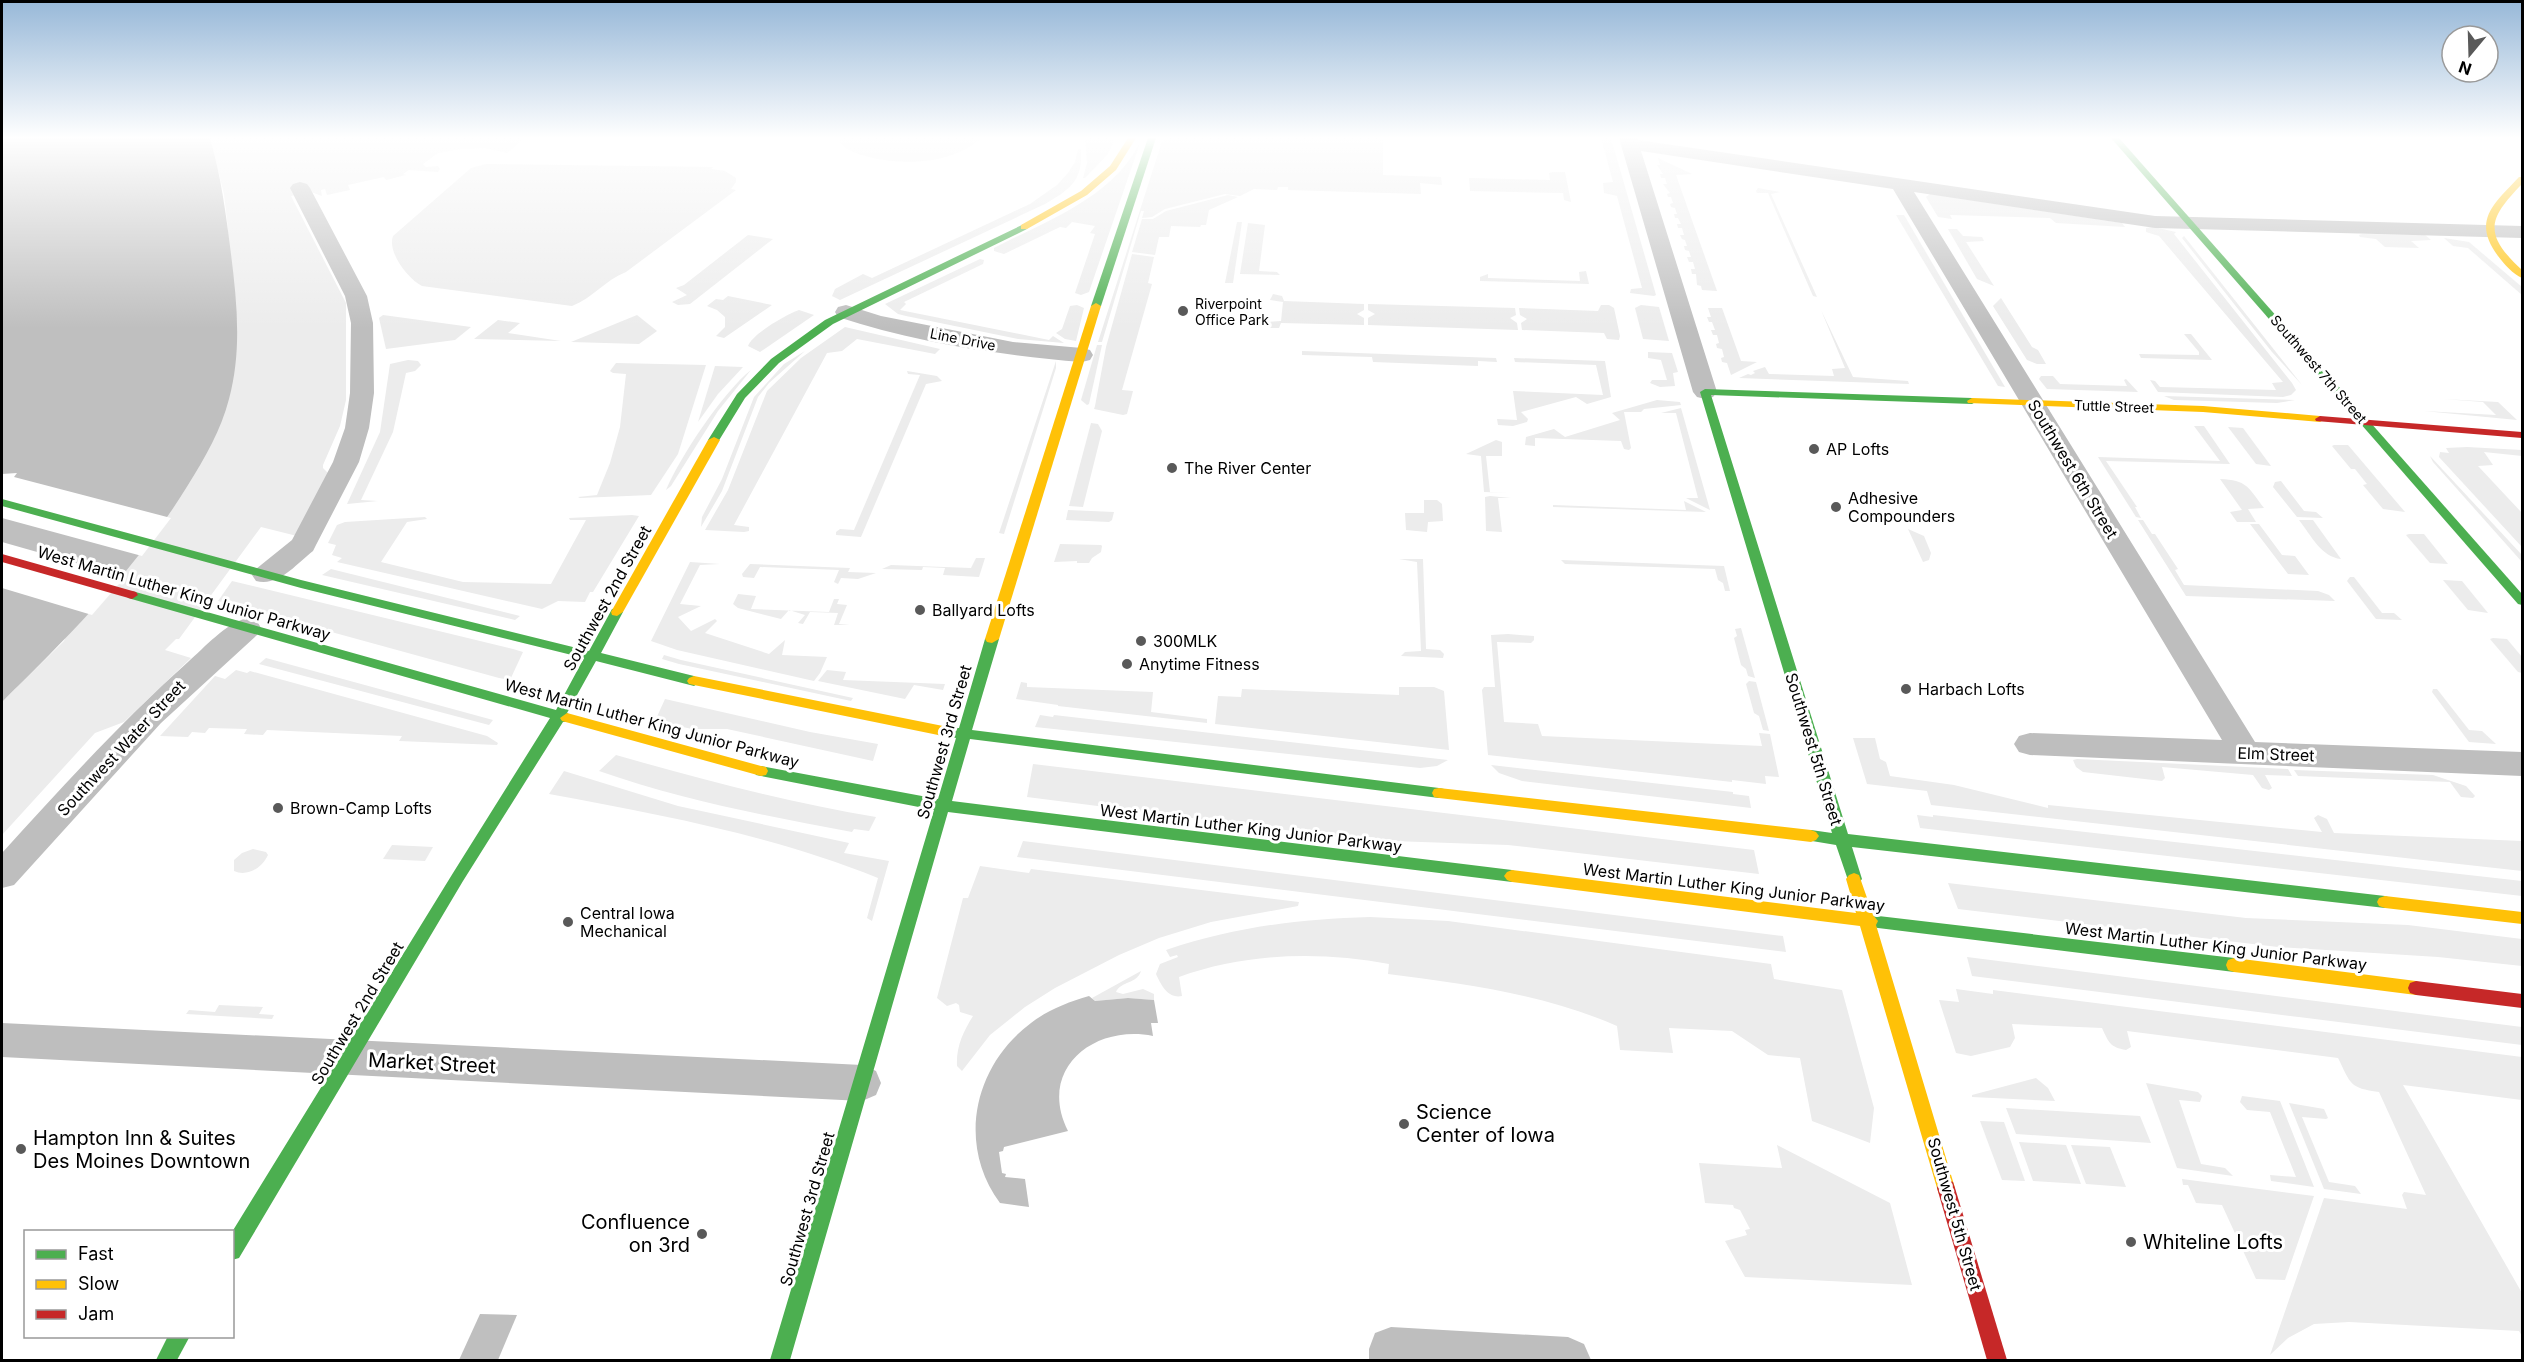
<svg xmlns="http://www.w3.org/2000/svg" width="2524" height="1362" font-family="Inter,sans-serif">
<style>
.green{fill:#ececec}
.water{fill:#bfbfbf}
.pier{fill:#fff}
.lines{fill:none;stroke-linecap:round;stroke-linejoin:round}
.street{fill:#bebebe;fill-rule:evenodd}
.fast{fill:#4caf50;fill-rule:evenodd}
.slow{fill:#ffc107;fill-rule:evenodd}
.jam{fill:#c62828;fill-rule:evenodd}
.poi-dot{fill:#595959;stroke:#fff;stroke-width:2}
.labels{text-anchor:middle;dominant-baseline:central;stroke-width:6;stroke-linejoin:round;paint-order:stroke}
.far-poi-label{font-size:14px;fill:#000;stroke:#fff;text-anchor:start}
.far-street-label{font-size:14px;fill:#000;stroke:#fff}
.poi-label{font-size:16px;fill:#000;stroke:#fff;text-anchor:start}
.street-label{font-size:16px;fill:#000;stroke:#fff}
.near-street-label{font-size:20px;fill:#000;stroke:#fff}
.near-poi-label{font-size:20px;fill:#000;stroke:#fff;text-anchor:start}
</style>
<rect width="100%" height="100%" fill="#fff"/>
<!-- green -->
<g class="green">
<path d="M210 138H525L507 153 485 148 461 149 438 153 423 164 426 167 438 166 440 169 438 172 409 170 403 174 406 175 386 180 384 177 348 185 350 190 327 195 325 189 321 190 322 196 311 192 291 196 346 303V400L340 426 323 465V468L329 474 297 536 261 527 179 639H176L165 650 191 658 124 722 95 733 2 835V702L64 641 228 229 224 194Z"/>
<path d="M838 138H981C953 164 904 166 869 157 857 154 843 150 838 138Z"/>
<path d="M1085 138H1115L1108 154 1085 178H1083L1087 163Z"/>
<path d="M1163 138H1383V175L1441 177 1442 185 1420 183 1421 194 1288 190V187H1278L1277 190 1254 189 1240 196 1225 194 1165 209 1152 217 1142 218 1144 211H1141L1102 342H1098Z"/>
<path d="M1601 138H1611L1656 295 1654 296 1630 293 1631 289 1642 288 1617 196 1604 193 1603 183 1613 182Z"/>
<path d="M1141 140 1089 292 1081 295 1075 293 1095 234 1090 233 1095 226 1072 222 1066 228 1060 227 1004 254 994 251V248C1046 221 1115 197 1141 140Z"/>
<path d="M1078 149H1081C1083 181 1070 189 1045 204L840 300 832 296 835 289 863 274 872 278 1030 204 1057 185 1068 173 1075 162Z"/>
<path d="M1658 158 1692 174 1676 175 1717 291 1702 290 1701 286 1697 285 1696 274H1692L1691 269H1695L1693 262H1689L1687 257H1691L1689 251 1685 250 1684 246H1687L1685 240 1682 239 1680 235H1684L1682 228H1678L1677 224H1681L1678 218H1675L1674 214H1677L1675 208 1671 207 1670 204 1673 203 1671 197H1668L1667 194 1670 193 1663 184H1667L1665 178H1661L1660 174H1663L1657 165H1660Z"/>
<path d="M486 164 713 167 711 169 725 171 736 178V182L731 189 736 190 626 272C605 280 593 298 572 306L422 286C408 279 387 252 393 236L471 168Z"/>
<path d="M1553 172H1565L1571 202 1564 200 1563 193 1470 191 1469 178 1550 180 1549 173Z"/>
<path d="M1758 188 1780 192 1771 194 1817 297 1813 296 1768 193H1757L1756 191Z"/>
<path d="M1930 194 2122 223 2125 227 2056 223 2050 218 1950 215 1952 219 1938 217 1926 197Z"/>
<path d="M1228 195 1238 197 1209 210 1206 225H1201L1200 227 1171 226 1169 237H1159L1155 255 1132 252 1142 219H1153L1166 211Z"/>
<path d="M1896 215H1904L2005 387 1998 386Z"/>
<path d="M1237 222H1242L1233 283H1225Z"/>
<path d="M1248 223 1265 225 1259 271 1277 272 1280 275 1240 274Z"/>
<path d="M2153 227 2176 232 2174 234 2292 383 2296 390 2291 395 2283 397 2158 392 2150 380 2155 381 2160 387 2276 390 2272 383 2283 382 2159 236 2146 232V228Z"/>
<path d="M1948 229H1957L1963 236 1982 237 1984 241 1966 242 1994 286 1977 279Z"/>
<path d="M2362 234 2425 235 2431 240 2411 241 2419 248 2385 247 2376 239 2360 237 2359 235Z"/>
<path d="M748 235 773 239 690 304 678 305 672 302 687 295 676 288 684 285Z"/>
<path d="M2184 236 2302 385 2272 352 2182 238Z"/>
<path d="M2444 238 2469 242 2522 287V295L2468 248 2453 246Z"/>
<path d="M1132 254 1154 257 1148 283 1152 284 1122 390 1133 391 1127 414 1123 415 1094 409 1095 406 1106 347Z"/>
<path d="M980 259 984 260 983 264 904 302 906 304 900 310 1049 340 1053 336 1064 343 1018 339 906 316 898 314 885 304Z"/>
<path d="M1586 271 1589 284 1480 281V277L1488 274V278L1580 281 1579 272Z"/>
<path d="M1273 294 1282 296 1284 301 1364 304V310L1357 314 1364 318V325L1281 323 1279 328H1269L1266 326 1267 322 1281 321 1283 302 1270 300Z"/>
<path d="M728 296 772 305 724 338 716 336 725 327V317L717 310 707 306 716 299 723 300Z"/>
<path d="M2001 298 2032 347 2038 350 2046 364H2037L2027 360 1993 306Z"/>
<path d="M1368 304 1515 308 1516 315 1510 318 1517 323 1518 330 1368 325V318L1375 314 1368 310Z"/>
<path d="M1077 305 1084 308 1076 341 1065 339 1056 333 1062 329 1070 306Z"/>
<path d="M1601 305H1609L1614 308 1620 336 1619 340 1607 339 1604 333 1522 330 1521 323 1527 319 1520 315 1519 308 1598 311Z"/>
<path d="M1641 305 1659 307 1669 341 1643 339 1635 308Z"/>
<path d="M1708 308H1722L1741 361 1757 362 1731 375 1727 363 1722 362 1721 358 1724 357 1722 349 1717 348 1716 344 1719 343 1717 335H1713L1711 330H1715L1712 322H1709L1707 317H1711Z"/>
<path d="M799 310 814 315 760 352 748 346C752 334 787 314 799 310Z"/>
<path d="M1821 310 1853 377 1908 381 1909 384 1739 378 1748 374 1751 375 1755 373 1753 371 1765 367 1769 374 1834 376 1832 369 1845 368Z"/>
<path d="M383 315 471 327 455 340 386 349 379 318Z"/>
<path d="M637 315 657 331 639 344 571 342Z"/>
<path d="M498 320 520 323 508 333 561 341 474 339Z"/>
<path d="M845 327 940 349 935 354 857 339 842 351 827 353 734 525 749 527V531L744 532 705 530 728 490 767 391 801 358Z"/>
<path d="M2184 334H2191L2212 360 2141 358 2139 354 2199 355V352Z"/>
<path d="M1097 345H1102L1089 404 1087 405 1081 400Z"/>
<path d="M805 351 769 383 758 397 722 491 701 527 702 517 722 479 754 397 784 364Z"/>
<path d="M1302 351 1496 358 1497 362 1478 361V366L1373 362 1372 357 1302 355Z"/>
<path d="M1648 352 1672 353 1678 372 1673 373 1675 386 1660 387 1650 383 1652 380H1667L1661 360 1648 358Z"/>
<path d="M1514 358 1605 361 1611 397 1587 404 1576 397 1521 412 1528 419 1527 422 1513 426 1498 425 1497 419 1517 420 1513 391 1603 395 1596 365 1515 362Z"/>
<path d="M408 360 418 361 421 365 415 371 406 373 393 432 361 500 378 501 347 504 380 432 390 364Z"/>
<path d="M1056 361V368L1004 534 999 533Z"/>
<path d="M616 363 706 365 678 454 651 495 580 498 578 497 597 495 610 463 620 427 626 374 613 373 610 371Z"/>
<path d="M715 366 743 367 718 394 698 422Z"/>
<path d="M751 370 718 411 671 486 666 490C680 457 723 392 751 370Z"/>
<path d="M907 371 937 376 942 381 926 384 861 537 836 535V532L840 529 854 530 920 375 908 374Z"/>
<path d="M2041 376H2053L2060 384 2127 386 2124 380 2126 379 2138 392 2047 389 2039 379Z"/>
<path d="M2164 396 2295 400 2277 403 2174 400Z"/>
<path d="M2443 399 2498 402 2517 420 2424 411 2496 415 2483 402Z"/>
<path d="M1657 400 1680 402 1681 405 1644 409 1641 412H1624L1631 448 1629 450 1624 449 1621 441 1535 438V446L1525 445 1526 437 1554 429 1565 437 1620 420 1612 413Z"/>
<path d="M1681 408 1710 510 1686 498H1698L1676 413H1661Z"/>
<path d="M1091 423 1098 424 1102 431 1083 507 1069 506Z"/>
<path d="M2194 426H2204L2230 464 2106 461 2137 507H2135L2141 518 2136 517 2098 457 2220 461Z"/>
<path d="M2228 427 2243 428 2271 466 2256 464Z"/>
<path d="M1496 440 1502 442V456H1486L1490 492 1510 493 1484 492 1481 456 1466 454Z"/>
<path d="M2334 445H2348L2405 512 2383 509 2363 485 2367 484 2355 469H2351L2332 446Z"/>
<path d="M2467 447 2522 450V456L2484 452 2493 465 2478 466 2522 513V547L2439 457 2440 452 2449 453 2446 448Z"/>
<path d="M2430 456 2522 555V562L2433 462Z"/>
<path d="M2220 479C2247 480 2248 487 2264 508L2248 509 2256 522H2237L2230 512 2242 510Z"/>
<path d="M2281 481 2304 511 2316 512 2323 518 2297 517 2273 487 2275 482Z"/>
<path d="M1490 496 1511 498H1498L1502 532 1486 531 1485 497Z"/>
<path d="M1424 500H1437L1442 504 1443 521 1428 522 1427 532 1406 530 1405 513H1424Z"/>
<path d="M1684 501 1706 512 1553 507V505L1686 510Z"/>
<path d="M1068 510 1114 512 1112 520 1109 522 1066 520Z"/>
<path d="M632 515 639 516 593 592H590L585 602 558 601 542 609 337 562 342 558 332 555 336 545 328 543 337 525 345 522 425 517 427 519 407 522 381 562 463 582 551 584 586 520H570L569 518Z"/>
<path d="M2138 520H2143L2152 534H2155L2178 569 2175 570 2184 585 2318 591 2329 595 2335 601 2186 596Z"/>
<path d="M2299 520H2313L2341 559C2321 557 2311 535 2299 520Z"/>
<path d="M2250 524H2259L2282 555 2295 556 2309 575 2288 574Z"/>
<path d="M1908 529 1924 536 1931 553 1929 560 1923 562Z"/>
<path d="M2409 534H2424L2448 564 2430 563 2406 535Z"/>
<path d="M1060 544 1101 545 1102 546 1101 552 1092 558 1089 563H1077V561L1054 562Z"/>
<path d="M976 558H985L979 577 943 575 945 568 923 567 922 570 882 569 891 565 971 568Z"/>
<path d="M1399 559H1423L1426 649 1440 650 1444 654 1443 658 1401 656 1405 652 1421 651 1417 562Z"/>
<path d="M1561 560 1724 566 1730 591H1725L1723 583 1718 580 1715 569 1565 564Z"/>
<path d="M690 562 720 564 700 565 680 604 701 606 678 617 691 631 715 619 717 621 705 633 769 654 785 640 782 655 827 657 820 673 814 681 677 650 651 641Z"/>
<path d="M750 564 850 568 848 572 876 573 858 579 841 578 838 584 834 582 839 570 760 567 754 578 743 577 742 574Z"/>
<path d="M331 569 520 616 515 620 322 575Z"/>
<path d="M2350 577H2354L2382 613H2394L2402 620 2376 619 2347 581Z"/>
<path d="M2443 580 2462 581 2488 613 2468 610Z"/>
<path d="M232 581 513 649 523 652 510 680 499 678 218 601Z"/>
<path d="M738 594 756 596 751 609 829 612 834 599H839L837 604 847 605 839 624 850 625H834L838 613 810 612 803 624 798 623 805 615 789 610 781 619 738 608 733 604Z"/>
<path d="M1741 628 1755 678 1748 676 1746 669 1741 665 1734 638 1737 636 1735 629Z"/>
<path d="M1508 634 1534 636V640L1531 643 1497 642 1504 722 1538 724 1542 736 1762 746 1759 733 1770 734 1779 777 1765 776 1766 784 1732 780V782L1488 755 1482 690 1484 687H1495L1491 635Z"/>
<path d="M2493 638 2507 639 2522 657V673L2518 672 2490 639Z"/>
<path d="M664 655 681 660 853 698 851 701 679 664 662 659Z"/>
<path d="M266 658 493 720 489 725 259 664Z"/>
<path d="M236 670 247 673 250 671 487 736 498 743 497 745 399 741 402 736 267 730 263 735 244 734 247 729 209 728 205 733 192 732 188 737 160 736 215 676 225 679Z"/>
<path d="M827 670 846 672 843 680 945 684 943 690 914 685 905 699 818 681Z"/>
<path d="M1749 681 1756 682 1769 731 1763 730 1759 716 1754 713 1746 684Z"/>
<path d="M1021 682 1027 683V687L1153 692 1151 712 1207 719V723L1058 706V705L1016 699Z"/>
<path d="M1399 687H1434L1444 691 1449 750 1215 724 1218 696 1241 697 1242 689 1399 695Z"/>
<path d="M2433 689H2437L2469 730 2482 731 2496 744 2469 742 2432 692Z"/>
<path d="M665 699 810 732 878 744 873 761 727 729H692L655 721Z"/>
<path d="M1040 715 1053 717 1054 715 1448 760 1437 766 1420 768 1035 727Z"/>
<path d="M1853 738H1875L1880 759 1886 762 1890 776 1954 785 2048 808V805L2322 832 2314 818 2318 815 2327 819 2334 833 2522 841V871L1931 805 1927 791 1867 784Z"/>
<path d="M616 755C703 780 788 802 876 817L869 831 854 829 852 832C767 816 681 800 599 771Z"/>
<path d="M2077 759 2288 769 2292 776 2265 775 2272 788 2269 790 2262 788 2253 775 2162 767 2165 778 2162 781 2083 772 2076 767 2073 760Z"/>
<path d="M1033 764 1754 850 1759 874 1508 845 1364 840 1027 797Z"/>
<path d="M1491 765 1733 792V794L1749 796 1751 808 1522 781 1499 773Z"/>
<path d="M2294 770 2433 775 2466 786 2475 796 2473 798 2461 797 2450 782 2298 776Z"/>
<path d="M564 771 678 806 849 843 844 853 889 861 872 921 867 918 878 878C771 835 662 815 549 794Z"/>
<path d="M1917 815 1933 817V815L2522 881V896L1920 828Z"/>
<path d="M1023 841 1783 936 1786 952 1017 857Z"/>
<path d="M392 845 433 847 425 861 383 859Z"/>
<path d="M253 849 266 852 268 855C262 868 247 877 234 871V860L242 853Z"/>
<path d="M980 866 1029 873 1031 869 1299 902 1298 906 1211 922 1159 938 1119 955 1055 988 1025 1007 990 1035 962 1071 957 1066C956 1047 963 1032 973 1016L960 1012 959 1005 956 1003 947 1006 937 998 963 898H968Z"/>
<path d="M1948 883 2246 918 2408 925 2522 939V966L2438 957 2278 947 1958 909Z"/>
<path d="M1370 917 1448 921 1771 964 1774 979 1842 990 1874 1108 1870 1143 1812 1121 1800 1058 1768 1055 1732 1031 1669 1028 1673 1053 1620 1050 1617 1026C1544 994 1466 984 1388 974L1389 964C1319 951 1246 953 1179 977L1182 996C1168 999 1161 985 1156 974L1160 964 1178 957 1177 955 1170 957 1166 950C1235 927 1298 919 1370 917Z"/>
<path d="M1967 957 2522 1027V1045L1972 976Z"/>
<path d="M1141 971C1137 984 1121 981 1116 992L1123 994 1143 989 1154 994V1000L1128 998 1095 1001 1092 998Z"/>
<path d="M1956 989 1993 994V990L2522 1057V1100L2403 1085 2522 1293V1336L2519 1331 2349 1322 2314 1324 2288 1338 2270 1355 2324 1198 2407 1209 2402 1195 2404 1192 2426 1195 2379 1092C2349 1088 2351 1084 2338 1058L2127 1031 2131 1047 2126 1050C2110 1047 2109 1043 2102 1028L2012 1024 2015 1038 2010 1047 1971 1056 1956 1053 1939 1000 1959 1002Z"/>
<path d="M219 1005 263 1007 259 1014 274 1015 272 1019 186 1014 189 1010 215 1012Z"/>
<path d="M2036 1078 2048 1088 2055 1101 1972 1097V1095Z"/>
<path d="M2146 1083 2198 1092 2202 1096 2200 1102 2179 1100 2201 1164 2225 1168 2233 1176 2177 1168Z"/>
<path d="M2242 1096 2280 1101 2314 1187 2271 1181 2270 1175 2296 1177 2270 1112 2247 1110 2240 1102Z"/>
<path d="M2289 1103 2324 1109 2328 1118 2326 1119 2302 1117 2329 1182 2355 1186 2361 1194 2324 1189Z"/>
<path d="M2006 1108 2140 1116 2151 1143 2016 1134Z"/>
<path d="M1980 1121 2004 1122 2025 1181 2002 1180Z"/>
<path d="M2019 1142 2066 1145 2081 1184 2033 1181Z"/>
<path d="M1777 1145 1890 1203 1912 1285 1745 1277 1725 1241 1747 1235 1745 1230 1750 1229 1740 1210 1734 1208 1733 1205 1705 1203 1699 1163 1782 1168Z"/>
<path d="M2071 1145 2110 1147 2126 1187 2086 1184Z"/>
<path d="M2182 1179 2314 1196 2285 1280 2256 1279 2222 1205 2196 1203 2188 1185H2183Z"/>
</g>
<!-- water -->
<g class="water">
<path d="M2 138H210C221 176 226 214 231 254 237 302 242 351 229 399 221 430 205 458 188 485 138 567 70 635 2 702Z"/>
<path d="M1089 996 1095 1001 1128 998 1154 1000 1158 1023H1151L1153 1036C1093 1024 1037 1070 1068 1131L1004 1147 1003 1151 999 1152 1002 1173 1006 1174 1005 1177 1025 1179 1029 1207 1000 1203C957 1145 973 1066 1031 1023 1048 1010 1068 1002 1089 996Z"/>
<path d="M480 1314 517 1315 498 1360H459Z"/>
</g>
<!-- pier -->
<g class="pier">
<path d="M17 473 14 477 171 518 142 556 2 518V474Z"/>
<path d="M2 542 125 577 92 615 2 588Z"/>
</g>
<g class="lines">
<!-- street -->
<g class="street">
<path d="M1619 138H1637L1638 140 2155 216 2522 226V238L2155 228 1914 192 2255 742 2522 752V776L2030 755 2019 752 2014 744 2019 736 2030 733 2222 740 1893 189 1641 151 1717 392 1713 397 1705 399 1697 397 1693 392Z"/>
<path d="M300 182 307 184 310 188 367 296 373 323 374 393 369 428 359 462 316 545 313 551C296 564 279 587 256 581L252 575 256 569 292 540 333 462 345 428 350 393 351 323 345 296 290 188 293 184Z"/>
<path d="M846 305 881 316 1013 342 1082 348 1090 350 1093 355 1090 360 1082 362C1000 355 916 343 838 317L835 312 838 307Z"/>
<path d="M247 618 257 621 261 628 257 635 161 723 14 885 2 888V853C62 787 122 721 188 662 205 647 225 624 247 618Z"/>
<path d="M2 1023 862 1065 876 1071 881 1083 876 1095 862 1101 2 1057Z"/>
<path d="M1391 1327 1568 1337 1584 1344 1591 1360H1369V1349L1375 1333Z"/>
</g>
<!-- fast -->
<g class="fast">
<path d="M1148 138H1156L1101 306 1093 308 1091 306Z"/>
<path d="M2111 138H2119L2522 594V605L2518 604Z"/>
<path d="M1024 224 1028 227 1027 229 833 324 779 363 745 398 718 442 714 443 708 440 737 394 771 359 825 320Z"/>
<path d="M1705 389 1972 398 1977 401 1972 404 1711 395 1848 834 2385 896 2391 898 2393 902 2391 906 2385 908 1852 847 1862 879 1859 883 1854 885 1849 883 1836 845 1806 840 1803 836 1806 832 1811 830 1832 833 1700 392Z"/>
<path d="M2 499 301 580 589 651 612 609 617 608 623 612 601 653 694 676 701 681 694 686 596 661 567 713 574 718 572 721 563 722 463 881 239 1258 232 1260V1232L453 873 550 718 128 598 126 595 132 591 556 710 584 658 301 588 2 506Z"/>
<path d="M992 635 999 639 972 730 1439 788 1444 789 1446 793 1444 797 1439 798 970 739 952 801 1512 870 1517 872 1520 876 1517 880 1512 882 948 812 790 1360H770L934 810 761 776 756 775 754 771 756 767 761 766 938 799 956 738 938 735 936 731 938 727 959 728 985 639Z"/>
<path d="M1870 915 2234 958 2240 960 2242 965 2240 970 2234 972 1870 927 1864 926 1862 921 1864 916Z"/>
<path d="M168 1336H190L177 1360H156Z"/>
</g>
<!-- slow -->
<g class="slow">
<path d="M1128 138H1136L1116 170 1087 195 1027 229H1021V225L1081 191 1110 166Z"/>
<path d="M2519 177H2522V184C2488 219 2483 234 2522 270V278C2513 274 2504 264 2498 256 2471 220 2495 203 2519 177Z"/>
<path d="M1096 303 1101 306 999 639 992 643 987 642 985 639 1091 306Z"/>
<path d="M1972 398 2203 406 2320 416 2325 419 2320 422 2203 412 1968 403 1967 401Z"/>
<path d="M714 437 720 440 623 612 617 616 612 615 611 612 708 440Z"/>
<path d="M694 676 943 726 948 727 950 731 948 735 943 736 689 684 687 681 689 678Z"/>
<path d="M567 713 761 766 766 767 768 771 766 775 761 776 562 721 560 718Z"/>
<path d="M1439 788 1811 830 1816 832 1819 836 1816 840 1811 842 1439 798 1434 797 1432 793 1434 789Z"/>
<path d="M1512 870 1856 913 1846 879 1849 875 1854 873 1859 875 1873 915 1878 921 1876 925 1955 1188 1953 1194 1946 1197 1939 1194 1937 1188 1860 926 1512 882 1507 880 1504 876 1507 872Z"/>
<path d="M2385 896 2522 912V924L2385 908 2379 906 2377 902 2379 898Z"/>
<path d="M2234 958 2416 981 2422 983 2424 988 2422 993 2416 995 2234 972 2228 970 2226 965 2228 960Z"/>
</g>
<!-- jam -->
<g class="jam">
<path d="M2320 416 2522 432V438L2316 421 2315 419Z"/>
<path d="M2 554 136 592 138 595 132 599 2 562Z"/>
<path d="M2416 981 2522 994V1008L2416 995 2410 993 2408 988 2410 983Z"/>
<path d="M1946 1179 1953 1182 1955 1188 2007 1360H1987L1937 1188 1939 1182Z"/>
</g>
</g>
<!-- sky -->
<linearGradient id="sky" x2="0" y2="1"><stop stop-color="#97b8d8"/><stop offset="0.42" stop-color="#fff"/><stop offset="1" stop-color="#fff" stop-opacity="0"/></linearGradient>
<rect width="2524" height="328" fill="url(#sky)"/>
<!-- markers -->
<g class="poi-dot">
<circle cx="1183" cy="311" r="6"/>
<circle cx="1814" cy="449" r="6"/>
<circle cx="1172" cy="468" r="6"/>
<circle cx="1836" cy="507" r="6"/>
<circle cx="920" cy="610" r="6"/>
<circle cx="1141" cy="641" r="6"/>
<circle cx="1127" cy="664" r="6"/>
<circle cx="1906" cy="689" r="6"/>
<circle cx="278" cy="808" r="6"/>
<circle cx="568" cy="922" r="6"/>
<circle cx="1404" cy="1124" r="6"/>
<circle cx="21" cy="1149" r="6"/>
<circle cx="702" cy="1234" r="6"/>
<circle cx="2131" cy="1242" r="6"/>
</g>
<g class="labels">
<!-- far-poi labels -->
<g class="far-poi-label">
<text x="1195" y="303">Riverpoint<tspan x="1195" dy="16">Office Park</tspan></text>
</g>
<!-- far-street labels -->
<g class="far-street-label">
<text transform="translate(963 339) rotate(11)">Line Drive</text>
<text transform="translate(2319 369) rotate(49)">Southwest 7th Street</text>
<text transform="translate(2114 406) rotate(2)">Tuttle Street</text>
</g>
<!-- poi labels -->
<g class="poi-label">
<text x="1826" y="449">AP Lofts</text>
<text x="1184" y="468">The River Center</text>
<text x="1848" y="498">Adhesive<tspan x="1848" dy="18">Compounders</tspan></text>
<text x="932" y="610">Ballyard Lofts</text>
<text x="1153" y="641">300MLK</text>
<text x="1139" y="664">Anytime Fitness</text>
<text x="1918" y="689">Harbach Lofts</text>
<text x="290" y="808">Brown-Camp Lofts</text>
<text x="580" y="913">Central Iowa<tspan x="580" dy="18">Mechanical</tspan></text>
</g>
<!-- street labels -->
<g class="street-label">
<text transform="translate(2073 469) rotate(59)">Southwest 6th Street</text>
<text transform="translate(184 593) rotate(16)">West Martin Luther King Junior Parkway</text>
<text transform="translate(607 598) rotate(-61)">Southwest 2nd Street</text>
<text transform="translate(652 723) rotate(15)">West Martin Luther King Junior Parkway</text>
<text transform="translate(944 742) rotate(-74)">Southwest 3rd Street</text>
<text transform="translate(121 748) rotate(-47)">Southwest Water Street</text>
<text transform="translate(1814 749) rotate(73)">Southwest 5th Street</text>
<text transform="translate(2276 754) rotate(2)">Elm Street</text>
<text transform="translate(1251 828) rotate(7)">West Martin Luther King Junior Parkway</text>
<text transform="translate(1734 887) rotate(7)">West Martin Luther King Junior Parkway</text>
<text transform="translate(2216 946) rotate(7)">West Martin Luther King Junior Parkway</text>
<text transform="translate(357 1013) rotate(-59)">Southwest 2nd Street</text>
<text transform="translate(807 1209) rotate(-74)">Southwest 3rd Street</text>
<text transform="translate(1955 1214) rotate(74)">Southwest 5th Street</text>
</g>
<!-- near-street labels -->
<g class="near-street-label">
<text transform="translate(432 1063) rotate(3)">Market Street</text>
</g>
<!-- near-poi labels -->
<g class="near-poi-label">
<text x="1416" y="1112">Science<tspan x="1416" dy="23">Center of Iowa</tspan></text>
<text x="33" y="1138">Hampton Inn &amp; Suites<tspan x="33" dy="23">Des Moines Downtown</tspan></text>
<text x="690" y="1222" text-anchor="end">Confluence<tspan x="690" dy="23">on 3rd</tspan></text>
<text x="2143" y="1242">Whiteline Lofts</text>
</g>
</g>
<!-- border -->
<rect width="2524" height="1362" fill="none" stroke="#000000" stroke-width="6"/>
<!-- legend -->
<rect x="24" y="1230" width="210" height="108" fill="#ffffff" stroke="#999999" stroke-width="1.5"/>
<rect x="36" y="1250" width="30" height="9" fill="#4caf50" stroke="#999999" stroke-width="1.5"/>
<text x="78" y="1260" font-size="18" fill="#000000">Fast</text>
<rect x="36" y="1280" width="30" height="9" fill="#ffc107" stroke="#999999" stroke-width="1.5"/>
<text x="78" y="1290" font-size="18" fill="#000000">Slow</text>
<rect x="36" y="1310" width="30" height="9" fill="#c62828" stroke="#999999" stroke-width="1.5"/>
<text x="78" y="1320" font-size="18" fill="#000000">Jam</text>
<!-- north arrow -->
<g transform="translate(2470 54) rotate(199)"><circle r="28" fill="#ffffff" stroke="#999999" stroke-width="1.5"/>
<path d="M0-4.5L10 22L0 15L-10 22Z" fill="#595959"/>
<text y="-9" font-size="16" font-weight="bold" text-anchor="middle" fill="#000000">N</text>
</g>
</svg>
